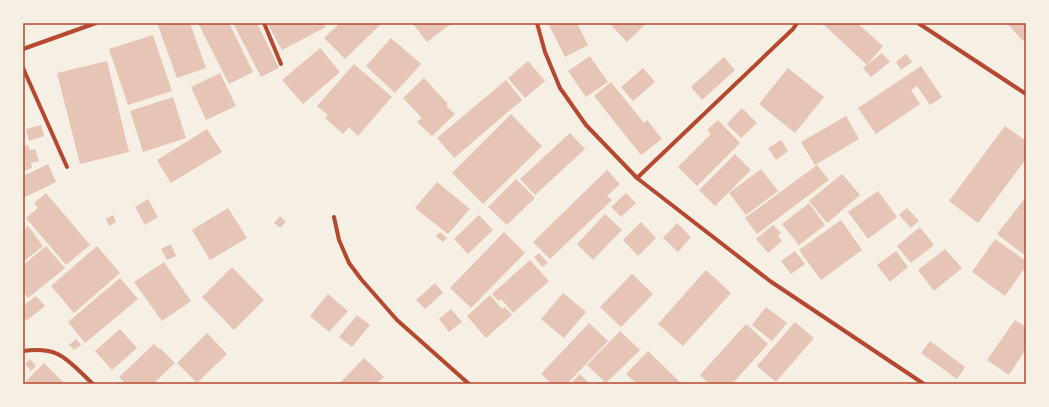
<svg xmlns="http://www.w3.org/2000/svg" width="1049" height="407" font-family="Commissioner,sans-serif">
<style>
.building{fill:#e6c5b7}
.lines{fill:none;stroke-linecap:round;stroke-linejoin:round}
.minor{stroke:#b5482f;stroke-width:4}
.neatline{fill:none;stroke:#b5482f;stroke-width:1.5}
</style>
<rect width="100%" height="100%" fill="#f6efe4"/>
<!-- building -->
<g class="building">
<path d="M157 23H190L206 68 177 78Z"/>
<path d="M198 23H229L253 72 229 84Z"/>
<path d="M233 23H257L279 68 261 77Z"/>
<path d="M267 23H323L326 27 282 50Z"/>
<path d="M340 23H382L345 59 324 38Z"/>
<path d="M412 23H452L427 42Z"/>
<path d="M548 23H577L588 45 565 57Z"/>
<path d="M609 23H647L627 42Z"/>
<path d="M822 23H857L883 46 867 65Z"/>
<path d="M1007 23H1026V38L1023 41Z"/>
<path d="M153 35 172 91 128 105 109 49Z"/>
<path d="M391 38 421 64 395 93 366 66Z"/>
<path d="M320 48 340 72 303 104 282 80Z"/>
<path d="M882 53 890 62 871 77 863 68Z"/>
<path d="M906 54 912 62 901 70 896 62Z"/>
<path d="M590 56 608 82 586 97 568 71Z"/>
<path d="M724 57 735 70 702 100 691 87Z"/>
<path d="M107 61 129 152 80 164 57 73Z"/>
<path d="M528 61 545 81 525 98 508 78Z"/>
<path d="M354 64 392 97 358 136 349 127 343 134 325 118 328 115 317 106Z"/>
<path d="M921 66 942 97 930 105 917 86 911 90 920 104 876 134 858 108Z"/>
<path d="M643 68 655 82 633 101 621 87Z"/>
<path d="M788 68 824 97 795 133 759 104Z"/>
<path d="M220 73 236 106 206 120 191 87Z"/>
<path d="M424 78 448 104 446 106 455 114 432 136 417 122 422 118 403 98Z"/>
<path d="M506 80 522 100 454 158 437 138Z"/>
<path d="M611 82 644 123 647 120 662 139 641 155 594 96Z"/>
<path d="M173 97 186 138 143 152 130 111Z"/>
<path d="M742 108 757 123 741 138 727 124Z"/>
<path d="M511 114 542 146 483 204 452 173Z"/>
<path d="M846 116 859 139 815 165 801 142Z"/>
<path d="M718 120 740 143 697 186 678 167 711 134 707 130Z"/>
<path d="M41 125 44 136 29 141 26 129Z"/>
<path d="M1005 126 1026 141V159L978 223 949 201Z"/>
<path d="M207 129 222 152 171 183 157 160Z"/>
<path d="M570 133 585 149 535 195 520 179Z"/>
<path d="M781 140 788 151 776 160 768 148Z"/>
<path d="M28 145 30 150 35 149 39 161 31 163 32 168 23 171V146Z"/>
<path d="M735 154 751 170 715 206 699 190Z"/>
<path d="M48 164 56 182 23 198V176Z"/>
<path d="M817 165 829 180 757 234 745 218Z"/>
<path d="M761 169 778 191 746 215 729 193Z"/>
<path d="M607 170 620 184 607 196 612 200 550 259 533 242Z"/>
<path d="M842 174 860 195 827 223 809 201Z"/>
<path d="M516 179 535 198 507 225 488 207Z"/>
<path d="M437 182 470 209 448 234 415 208Z"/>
<path d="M878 191 897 217 868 239 848 212Z"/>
<path d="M46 193 90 245 66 265 26 218 38 208 34 203Z"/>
<path d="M626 193 636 203 621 217 611 207Z"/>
<path d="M1026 197V256L997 234Z"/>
<path d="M148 199 158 217 145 225 135 207Z"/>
<path d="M809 203 825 225 799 245 782 224Z"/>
<path d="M228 208 247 238 210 260 192 230Z"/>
<path d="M907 208 919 221 911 228 899 215Z"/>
<path d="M605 214 622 230 593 260 577 244Z"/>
<path d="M113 215 116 222 109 226 106 219Z"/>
<path d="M479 215 493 230 468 254 454 239Z"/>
<path d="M280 216 286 222 280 228 274 223Z"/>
<path d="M841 220 862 250 821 280 799 250Z"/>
<path d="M641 222 656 238 638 256 623 240Z"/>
<path d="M677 223 691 237 678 252 663 238Z"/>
<path d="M773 225 781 233 778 236 782 241 768 253 756 239Z"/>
<path d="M28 226 43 246 23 262V230Z"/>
<path d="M920 227 934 245 911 263 897 246Z"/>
<path d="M440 232 447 238 443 242 436 236Z"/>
<path d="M504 232 525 253 471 308 450 288Z"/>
<path d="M995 239 1026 261V266L1005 296 972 272Z"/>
<path d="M171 244 176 256 167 260 161 249Z"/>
<path d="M46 246 65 268 28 298 23 292V265Z"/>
<path d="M97 246 120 273 74 313 51 286Z"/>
<path d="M945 249 962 268 934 291 918 270Z"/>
<path d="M795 251 805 264 791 274 781 261Z"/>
<path d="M896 251 908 267 890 282 877 265Z"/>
<path d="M539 253 548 263 542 267 534 257Z"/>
<path d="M530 260 549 281 513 313 501 299 499 301 492 294Z"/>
<path d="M164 262 191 301 162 321 134 282Z"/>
<path d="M232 267 264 300 234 330 202 297Z"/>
<path d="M706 270 731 293 683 346 658 324Z"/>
<path d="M632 274 653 294 621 327 600 307Z"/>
<path d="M120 278 138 299 85 343 68 322Z"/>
<path d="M435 283 443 293 425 309 416 300Z"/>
<path d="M563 293 586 312 564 338 541 319Z"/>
<path d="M328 294 348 311 329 332 310 316Z"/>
<path d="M490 295 502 309 505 307 512 315 486 338 467 316Z"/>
<path d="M36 296 45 306 26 321 23 317V306Z"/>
<path d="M766 307 787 323 772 341 752 325Z"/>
<path d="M451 309 462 322 449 332 439 319Z"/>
<path d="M357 315 370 325 352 347 339 337Z"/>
<path d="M1015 320 1026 327V349L1009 375 987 360Z"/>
<path d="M795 322 814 338 776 382 757 366Z"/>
<path d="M589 323 608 341 567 384H552L541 374Z"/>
<path d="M746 324 768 344 732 384H709L700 375Z"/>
<path d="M120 329 137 348 112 370 95 351Z"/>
<path d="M620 331 640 350 606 383 587 365Z"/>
<path d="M207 333 227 354 197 383 177 363Z"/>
<path d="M76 339 81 345 74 350 69 345Z"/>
<path d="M930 341 965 367 957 379 921 353Z"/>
<path d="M154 344 159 349 160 348 175 363 153 384H126L119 377Z"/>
<path d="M648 351 682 384H634L636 383 626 374Z"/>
<path d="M364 358 384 377 376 384H339Z"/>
<path d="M30 359 36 366 31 371 25 364Z"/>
<path d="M44 363 65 384H29L26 381Z"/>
<path d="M580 374 590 384H570Z"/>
</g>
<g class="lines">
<!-- minor -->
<g class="minor">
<path d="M264 23 281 64"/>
<path d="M537 23 545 52 560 88 586 125 637 178 770 281 924 384"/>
<path d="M918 23 1026 94"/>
<path d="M23 49 96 23"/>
<path d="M23 68 67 167"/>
<path d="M637 178 793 29 797 23"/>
<path d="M334 217 339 240 349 263 361 279 397 320 469 384"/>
<path d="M23 351C61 346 67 360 93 384"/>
</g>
</g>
<!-- border -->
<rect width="1049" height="407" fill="none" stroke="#f6efe4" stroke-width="48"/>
<rect x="24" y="24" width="1001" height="359" class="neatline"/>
</svg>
